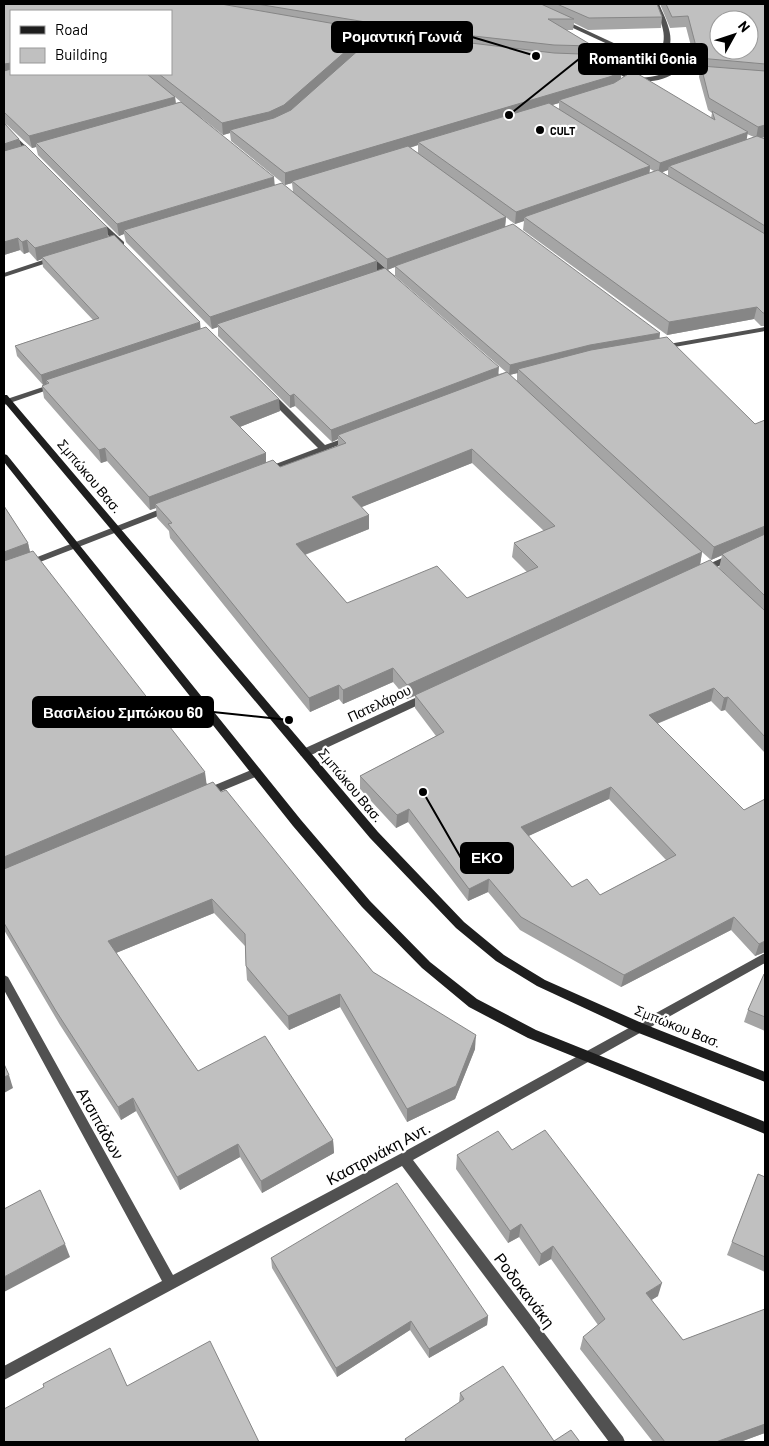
<svg xmlns="http://www.w3.org/2000/svg" width="769" height="1446" font-family="Barlow,sans-serif">
<style>
.lines{fill:none;stroke-linecap:round;stroke-linejoin:round}
.street{fill:#515151;fill-rule:evenodd}
.secondary{fill:#1e1e1e;fill-rule:evenodd}
.wall{fill:#a5a5a5;fill-rule:evenodd}
.shaded-wall{fill:#868686}
.building{fill:#c0c0c0;stroke:#868686;fill-rule:evenodd}
.poi-dot{fill:#000;stroke:#fff;stroke-width:2}
.labels{text-anchor:middle;dominant-baseline:central;stroke-width:4.5;stroke-linejoin:round;paint-order:stroke}
.far-poi-label{font-size:11px;font-weight:bold;fill:#000;stroke:#fff;text-anchor:start}
.street-label{font-size:14px;fill:#000;stroke:#fff}
.near-street-label{font-size:16px;fill:#000;stroke:#fff}
.leader{fill:none;stroke:#000;stroke-width:2}
.callout-dot{fill:#000;stroke:#fff;stroke-width:2}
.callout{fill:#000;stroke:#000;stroke-width:2}
.callout-label{font-size:15px;text-anchor:middle;font-weight:bold;fill:#fff}
</style>
<rect width="100%" height="100%" fill="#fff"/>
<g class="lines">
<!-- street -->
<g class="street">
<path d="M653 4H659C666 20 680 45 661 58L658 56C670 37 661 22 653 4Z"/>
<path d="M562 19 633 52 634 53 629 54 560 22 559 21Z"/>
<path d="M614 62C618 65 620 70 625 73 641 82 659 76 674 69L677 71C660 86 621 86 611 64Z"/>
<path d="M4 125 35 155V157H31L4 130Z"/>
<path d="M96 220H100L124 242V246H118L96 222Z"/>
<path d="M364 255H370L395 276V280H389L364 259Z"/>
<path d="M52 257 59 259 4 277V273Z"/>
<path d="M765 327V331L663 349 659 347 663 345Z"/>
<path d="M52 384H55L59 386 4 405V400Z"/>
<path d="M267 393H273L325 445 350 436 354 439 271 472H265V468L318 448 267 397Z"/>
<path d="M168 506 171 507 172 509 171 511 4 576V570Z"/>
<path d="M733 553 737 556 736 558 706 572H700L698 570 700 568Z"/>
<path d="M426 693 431 697 429 700 309 756H301L300 753 301 750Z"/>
<path d="M256 768 260 769 261 772 260 775 207 797 203 796 202 793 203 790Z"/>
<path d="M765 953V963L413 1160 623 1437 625 1442H609L402 1166 4 1380V1366L162 1281 4 990V975L8 977 173 1275 400 1154Z"/>
</g>
<!-- secondary -->
<g class="secondary">
<path d="M644 50C657 52 668 55 677 65V69L712 72 715 74 712 76 672 72C671 70 672 67 670 65 664 54 640 53 630 56 619 59 612 68 601 62L604 60H613L625 53Z"/>
<path d="M4 395H7L378 832 464 922 504 955 545 980 644 1024 765 1072V1082L636 1032 537 986 496 961 456 928 370 838 4 402Z"/>
<path d="M4 454 7 455 301 820 370 901 430 962 477 999 536 1030 765 1122V1134L528 1038 469 1007 422 968 362 907 293 826 4 462Z"/>
</g>
</g>
<!-- wall -->
<g class="wall">
<path d="M4 4H657L662 17 661 28 588 30 574 23 573 30H566L593 46 592 54 621 78 620 79 711 118 712 113 708 110 699 77 700 69H697L686 27 670 28 660 4H765V137L761 138 765 139V326H761L754 319 667 335 523 230 524 221 515 224 489 205 506 217 505 227 660 338 755 424 765 420V753L725 710 721 711 711 701 657 724 744 810 765 799V952L755 956 731 930 621 987 520 930 488 892 468 901 408 822 396 828 360 789V776L436 736 415 708V696L407 699 393 682 343 704 339 699 310 712 170 538 169 531 157 518 156 508 150 510 107 461 101 463 44 398 42 386 43 385 17 356 15 346 93 320 43 267 42 259 37 261 29 252 24 254 20 250 4 255ZM11 11H171V74H11ZM370 34 376 35 370 41ZM175 97 181 102 176 103ZM559 103V109L552 105ZM199 116 223 135 230 133 231 141 285 185 292 183 293 192 275 185ZM5 124 7 125 32 148 36 147 38 155 119 236 124 234 126 242 212 329 218 327V336L290 408 295 406 332 442 338 439V446L280 467 266 462V453L240 427 280 411 200 329 108 237 107 227 21 146 19 139ZM747 134 754 137 746 140ZM418 145V153L410 148ZM650 169 654 171 649 173ZM668 170V176L662 172ZM377 261 387 270 395 267V276L506 372 499 374 377 270ZM517 373V381L510 375ZM472 463 544 531 514 543 512 557 527 572 467 598 347 603 305 555 369 529V515L361 507ZM702 552 711 560 722 555 719 568 740 588 700 565ZM609 799 666 860 600 895 572 887 528 836Z"/>
<path d="M4 506 28 543 30 552 207 784 221 792 373 972 475 1049 455 1099 407 1122 340 1007 289 1030 247 980 246 966 245 946 214 913 116 953 198 1071 333 1140 334 1153 262 1193 240 1157 180 1190 136 1111 121 1120 60 1025 4 930Z"/>
<path d="M765 973V1031L744 1022 748 1010Z"/>
<path d="M512 1150 658 1296 651 1300 683 1340 765 1309V1433L740 1442H653L580 1349 583 1337 598 1325 551 1259 539 1266 519 1237 508 1243 456 1169 457 1155Z"/>
<path d="M758 1174 765 1177V1272L727 1255Z"/>
<path d="M271 1258 488 1316 487 1325 429 1358 410 1330 337 1377 272 1268Z"/>
<path d="M460 1393 554 1441 580 1442H405V1439L459 1403Z"/>
</g>
<!-- shaded-wall -->
<g class="shaded-wall">
<path d="M370 30V41L285 116 230 130V133L223 135 222 123Z"/>
<path d="M11 63V74L4 76V64Z"/>
<path d="M622 67 621 78 616 84 559 100V103L421 144 418 142V145L294 182 292 181V183L285 185V173Z"/>
<path d="M175 97 176 108 36 143V147L32 148 29 136Z"/>
<path d="M765 125V137L756 139 758 127Z"/>
<path d="M748 132 746 143 669 166 668 170 658 174 660 163Z"/>
<path d="M19 139 22 151 4 156V144Z"/>
<path d="M650 166 649 178 524 217V221L515 224 516 212Z"/>
<path d="M274 177 275 188 124 230V234L119 236 117 224Z"/>
<path d="M506 217 505 227 395 266V267L387 270V259Z"/>
<path d="M107 227 108 239 42 257V259L37 261 35 248Z"/>
<path d="M18 238 20 250 4 255V242Z"/>
<path d="M27 240 29 252 24 254 22 242Z"/>
<path d="M377 261V273L217 324 218 327 212 329 210 317Z"/>
<path d="M757 307 754 319 667 335 669 322Z"/>
<path d="M200 322 201 332 46 380 47 384 43 385 41 375Z"/>
<path d="M660 333 659 343 518 369V373L509 375 510 365 590 345Z"/>
<path d="M499 367 498 378 338 435V439L332 442 331 430Z"/>
<path d="M294 394 295 406 290 408V396Z"/>
<path d="M279 399 280 411 232 430 230 417Z"/>
<path d="M105 448 107 461 101 463 99 450Z"/>
<path d="M472 449V463L352 511V497Z"/>
<path d="M266 453V466L155 504 156 508 150 510 149 497Z"/>
<path d="M369 515V529L296 558V544Z"/>
<path d="M765 526V537L711 560 714 547Z"/>
<path d="M28 543 31 557 4 568V552Z"/>
<path d="M702 552 700 565 407 699V685Z"/>
<path d="M393 668V682L343 704V690Z"/>
<path d="M339 685V699L310 712 309 698Z"/>
<path d="M714 688 711 701 646 728 649 715Z"/>
<path d="M728 697 725 710 721 711 724 698Z"/>
<path d="M205 772 207 787 4 873V857Z"/>
<path d="M611 787 609 799 520 840 521 827Z"/>
<path d="M409 809 408 822 396 828 397 815Z"/>
<path d="M489 879 488 892 468 901 469 889Z"/>
<path d="M212 899 214 913 111 955 108 941Z"/>
<path d="M734 917 731 930 621 987 624 975Z"/>
<path d="M765 941V952L755 956 759 944Z"/>
<path d="M340 994V1007L289 1030 288 1016Z"/>
<path d="M476 1035 475 1049 455 1099 407 1122V1109Z"/>
<path d="M9 1075 13 1088 4 1093V1077Z"/>
<path d="M133 1098 136 1111 121 1120 118 1107Z"/>
<path d="M333 1140 334 1153 262 1193 261 1181Z"/>
<path d="M238 1144 240 1157 180 1190 177 1177Z"/>
<path d="M521 1224 519 1237 508 1243 510 1231Z"/>
<path d="M65 1244 70 1257 4 1292V1277Z"/>
<path d="M553 1246 551 1259 539 1266 541 1254Z"/>
<path d="M662 1283 658 1296 642 1306 646 1293Z"/>
<path d="M488 1316 487 1325 429 1358V1349Z"/>
<path d="M411 1321 410 1330 337 1377 336 1368Z"/>
<path d="M765 1424V1433L740 1442H716Z"/>
</g>
<!-- building -->
<g class="building">
<path d="M4 4H221L370 30 284 105 269 112 222 123 159 74H171V11H11V63L4 64Z"/>
<path d="M257 4H541L574 19H548L593 46 554 45 402 28Z"/>
<path d="M557 4H657L662 17 589 18Z"/>
<path d="M666 4H765V64L699 58 688 16 672 17ZM719 20H749V50H719Z"/>
<path d="M379 32 554 53 607 55 622 67 617 74 609 77 285 173 230 130 274 118 291 110Z"/>
<path d="M701 66 765 71V125L758 127 709 98Z"/>
<path d="M11 69V74H147L175 97 29 136 5 113H4V71Z"/>
<path d="M633 71 715 120 712 111 748 132 660 163 559 100 614 83Z"/>
<path d="M181 102 274 177 117 224 36 143Z"/>
<path d="M549 103 650 166 516 212 418 142Z"/>
<path d="M4 123 19 139 4 144Z"/>
<path d="M757 136 765 139V226L669 166Z"/>
<path d="M25 145 107 227 35 248 27 240 22 242 18 238 4 242V151Z"/>
<path d="M408 146 506 217 387 259 292 181Z"/>
<path d="M658 170 765 234V313H763L757 307 669 322 524 217Z"/>
<path d="M282 183 377 261 210 317 124 230Z"/>
<path d="M513 224 660 333 590 345 510 365 395 266Z"/>
<path d="M114 235 200 322 41 375 15 346 99 318 42 257Z"/>
<path d="M385 268 499 367 331 430 294 394 290 396 217 324Z"/>
<path d="M206 327 279 399 230 417 266 453 149 497 105 448 99 450 42 386 49 383 46 380Z"/>
<path d="M667 337 755 424 765 420V526L714 547 518 369 591 350Z"/>
<path d="M507 372 702 552 407 685 393 668 343 690 339 685 309 698 168 524 172 523 155 504 273 460 280 467 346 443 338 435ZM472 449 555 526 514 543 538 567 467 598 437 566 347 603 296 544 369 515 352 497Z"/>
<path d="M4 506 28 543 4 552Z"/>
<path d="M765 534V596L722 554Z"/>
<path d="M33 551 205 772 4 857V561Z"/>
<path d="M710 560 764 610 765 611V737L728 697 724 698 714 688 649 715 744 810 765 799V941L759 944 734 917 624 975 521 917 489 879 469 889 409 809 397 815 360 776 444 732 415 695ZM611 787 676 855 600 895 587 879 572 887 521 827Z"/>
<path d="M213 782 221 792 226 790 373 972 476 1035 456 1086 407 1109 340 994 288 1016 246 966 245 934 212 899 108 941 198 1071 265 1036 333 1140 261 1181 238 1144 177 1177 133 1098 118 1107 56 1011 4 923V869Z"/>
<path d="M765 973V1017L748 1010 764 974Z"/>
<path d="M4 1064 9 1075 4 1077Z"/>
<path d="M545 1130 662 1283 646 1293 683 1340 765 1309V1424L716 1442H665L583 1337 605 1319 553 1246 541 1254 521 1224 510 1231 457 1155 498 1131 512 1150Z"/>
<path d="M758 1174 765 1177V1257L732 1242Z"/>
<path d="M397 1183 488 1316 429 1349 411 1321 336 1368 271 1258Z"/>
<path d="M40 1190 65 1244 4 1277V1209Z"/>
<path d="M210 1341 259 1442H4V1409L44 1387 43 1384 110 1348 127 1386Z"/>
<path d="M503 1366 554 1441 571 1430 580 1442H407L405 1439 464 1399 460 1393Z"/>
</g>
<!-- markers -->
<circle class="poi-dot" cx="540" cy="130" r="5"/>
<g class="labels">
<!-- far-poi labels -->
<g class="far-poi-label">
<text x="550" y="130">CULT</text>
</g>
<!-- street labels -->
<g class="street-label">
<text transform="translate(90 476) rotate(50)">Σμπώκου Βασ.</text>
<text transform="translate(379 703) rotate(-25)">Πατελάρου</text>
<text transform="translate(351 785) rotate(50)">Σμπώκου Βασ.</text>
<text transform="translate(678 1026) rotate(22)">Σμπώκου Βασ.</text>
</g>
<!-- near-street labels -->
<g class="near-street-label">
<text transform="translate(101 1123) rotate(61)">Ατσιπάδων</text>
<text transform="translate(378 1153) rotate(-28)">Καστρινάκη Αντ.</text>
<text transform="translate(525 1290) rotate(53)">Ροδοκανάκη</text>
</g>
</g>
<!-- callouts -->
<path class="leader" d="M536 56L472 37M509 115L579 59M289 720L213 712M423 792L461 858"/>
<g class="callout-dot">
<circle cx="536" cy="56" r="5"/>
<circle cx="509" cy="115" r="5"/>
<circle cx="289" cy="720" r="5"/>
<circle cx="423" cy="792" r="5"/>
</g>
<g class="callout">
<rect x="332" y="22" width="140" height="30" rx="5"/>
<rect x="579" y="44" width="128" height="30" rx="5"/>
<rect x="33" y="697" width="180" height="30" rx="5"/>
<rect x="461" y="843" width="52" height="30" rx="5"/>
</g>
<g class="callout-label">
<text x="402" y="42">Ρομαντική Γωνιά</text>
<text x="643" y="64">Romantiki Gonia</text>
<text x="123" y="718">Βασιλείου Σμπώκου 60</text>
<text x="487" y="863">ΕΚΟ</text>
</g>
<!-- border -->
<rect width="769" height="1446" fill="none" stroke="#000000" stroke-width="10"/>
<!-- legend -->
<rect x="10" y="10" width="162" height="65" fill="#ffffff" stroke="#999999"/>
<rect x="20" y="26" width="25" height="8" fill="#1e1e1e" stroke="#999999"/>
<text x="55" y="35" font-size="15" fill="#000000">Road</text>
<rect x="20" y="48" width="25" height="15" fill="#c0c0c0" stroke="#999999"/>
<text x="55" y="60" font-size="15" fill="#000000">Building</text>
<!-- north arrow -->
<g transform="translate(734 35) rotate(50)"><circle r="24" fill="#ffffff" stroke="#999999"/>
<path d="M0-4L9 19L0 12L-9 19Z" fill="#000000"/>
<text y="-8" font-size="14" font-weight="bold" text-anchor="middle" fill="#000000">N</text>
</g>
</svg>
